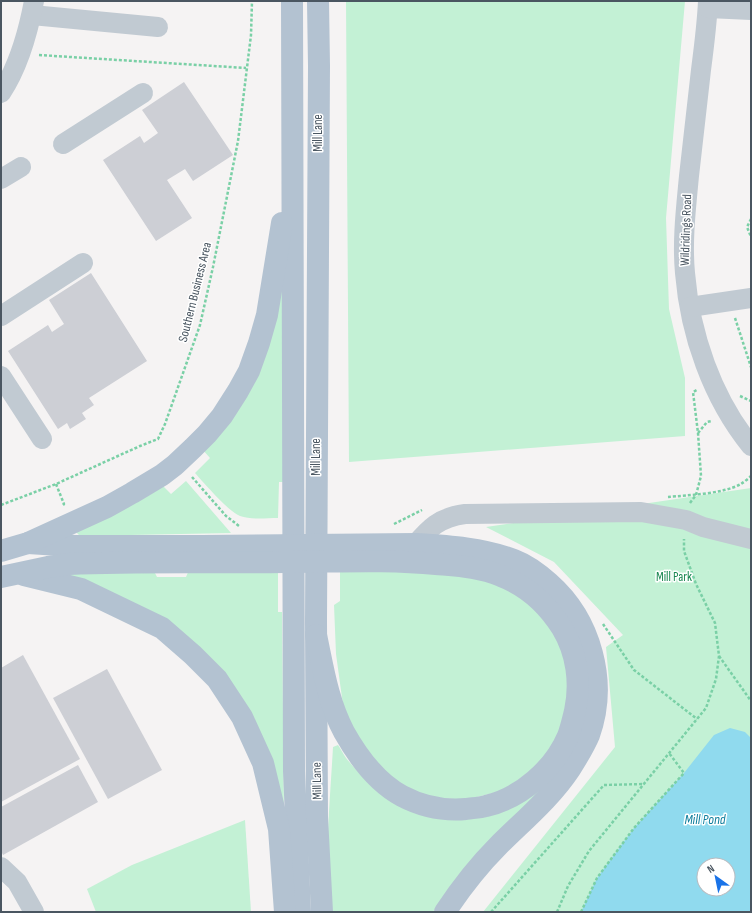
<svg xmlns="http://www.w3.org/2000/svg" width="752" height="913" font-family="'Sofia Sans Condensed',sans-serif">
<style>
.green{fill:#c3f1d5;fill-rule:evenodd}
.water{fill:#90daee;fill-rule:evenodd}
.building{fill:#cdcfd5}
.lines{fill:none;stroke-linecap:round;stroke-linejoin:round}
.path{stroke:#7ad0a6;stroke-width:2.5;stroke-dasharray:3 2;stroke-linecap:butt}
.minor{stroke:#c1cad2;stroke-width:20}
.major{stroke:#b3c2d1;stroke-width:22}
.labels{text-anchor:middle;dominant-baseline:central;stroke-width:3;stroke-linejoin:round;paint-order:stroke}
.street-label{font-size:13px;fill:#4a5661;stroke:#fff}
.park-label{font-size:13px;fill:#17864f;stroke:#fff}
.water-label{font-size:14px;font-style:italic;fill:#0c7c9b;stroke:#fff}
</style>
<rect width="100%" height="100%" fill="#f5f3f3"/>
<!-- green -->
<g class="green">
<path d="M346 1H685L666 218 669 309 685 378V436L349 462Z"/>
<path d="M283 265V482H279L278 518C266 518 251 520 240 516 229 512 204 483 195 473L210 458 202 449 220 428Z"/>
<path d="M186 481 231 533 80 536 77 533V531L163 486 171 494Z"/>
<path d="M751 488V912H483L615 747 606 647 623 635 554 562 486 527ZM704 865H728V889H704Z"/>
<path d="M425 549C481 551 542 564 572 617 586 642 594 668 591 697 584 791 480 839 433 912H330C324 857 330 802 333 747L338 745C341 749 343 754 346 758 374 793 409 813 454 815 538 819 603 740 586 658 583 643 574 627 565 615 557 603 547 591 535 582 502 559 462 555 423 553Z"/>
<path d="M340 569H435L518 588 568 651V719L543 761 505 790 465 800 430 797 400 785 363 751 343 705 336 654 334 605 340 601Z"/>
<path d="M189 570 278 573V612H282L284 817 207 660 56 574 154 571 157 577H186Z"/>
<path d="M245 820 251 912H96L87 889 132 865Z"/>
</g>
<!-- water -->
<path class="water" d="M730 728 745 732 751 738V912H581L597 878 634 828 684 773 714 735ZM704 865H728V889H704Z"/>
<!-- building -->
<g class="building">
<path d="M184 82 233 155 193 181 185 169 167 180 192 218 156 241 103 160 140 136 144 143 158 133 142 110Z"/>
<path d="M91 273 147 361 89 398 94 405 82 413 86 419 70 429 67 423 58 429 8 351 48 325 52 332 64 324 49 300Z"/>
<path d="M23 655 80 759 1 802V668Z"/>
<path d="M107 669 162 770 108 799 53 698Z"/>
<path d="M78 765 98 802 3 855 1 851V807Z"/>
</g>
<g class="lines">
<!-- path -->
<g class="path">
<path d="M39 55 246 68"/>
<path d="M751 219 747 227 751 237"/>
<path d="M735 318 751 367"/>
<path d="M740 396 751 401"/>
<path d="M698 433 707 422 712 421"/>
<path d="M192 477 226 516 239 526"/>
<path d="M56 484 64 504 63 505"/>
<path d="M668 497C688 495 723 494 741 484 744 482 748 479 751 476"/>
<path d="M690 503 696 495 701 476 698 433 693 392 697 390"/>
<path d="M1 505 56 484 140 446 158 439 165 424 200 325 213 267 238 141 251 35 252 1"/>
<path d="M394 524 422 510"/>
<path d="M603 624 634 670 697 719"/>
<path d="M719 656 751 701"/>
<path d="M491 912 604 785 644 784"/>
<path d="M557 912 568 886 589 851 706 708 716 679 719 656 715 623 696 584 684 551V539"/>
<path d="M581 912 597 878 634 828 684 773 669 753"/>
</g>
<!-- minor -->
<g class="minor">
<path d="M708 1C707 24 704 47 701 70 697 106 693 141 689 176 686 208 682 241 685 273 690 334 712 398 751 446"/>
<path d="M708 8 751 10"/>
<path d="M32 15 158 27"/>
<path d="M1 93C19 66 28 33 34 1"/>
<path d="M63 144 143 93"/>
<path d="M1 179 21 167"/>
<path d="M690 307 751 298"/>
<path d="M1 316 83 263"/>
<path d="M1 376 42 439"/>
<path d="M407 554C426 533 434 518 465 514L641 512 686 520 703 527 751 539"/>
<path d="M1 867 17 882 34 912"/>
</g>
<!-- major -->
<g class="major">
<path d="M292 1 294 771 300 912"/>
<path d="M318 1 319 66 316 621 317 817 322 912"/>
<path d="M28 543 75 546H202L416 544C449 546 483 548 514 560 527 565 539 574 549 583 591 620 608 682 589 735 584 747 577 758 570 769 550 799 523 821 498 846 478 866 461 888 445 912"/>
<path d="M1 551 28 543 107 507 132 493 162 475 175 465 193 448 207 434 222 416 238 391 249 371 259 343 267 315 282 223"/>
<path d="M24 575 81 589 162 628 193 655 217 679 242 717 263 763 279 829 285 912"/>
<path d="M1 577 48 567 69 564C141 561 212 563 283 562 334 562 386 559 436 564 458 566 480 567 501 576 527 586 547 604 562 628 577 653 581 683 575 711 573 719 571 728 568 736 554 769 521 798 486 806 479 808 472 808 466 809 444 811 421 806 402 796 376 782 358 757 344 732 328 702 323 668 316 635"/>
</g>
</g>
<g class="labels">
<!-- street labels -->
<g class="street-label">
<text transform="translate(318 133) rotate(-90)">Mill Lane</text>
<text transform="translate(686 230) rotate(-88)">Wildridings Road</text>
<text transform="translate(195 292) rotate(-76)">Southern Business Area</text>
<text transform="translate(316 457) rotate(-90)">Mill Lane</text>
<text transform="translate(317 781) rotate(-91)">Mill Lane</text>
</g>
<!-- park labels -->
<g class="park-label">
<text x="674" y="577">Mill Park</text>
</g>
<!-- water labels -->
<g class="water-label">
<text x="705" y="819">Mill Pond</text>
</g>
</g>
<!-- border -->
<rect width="752" height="913" fill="none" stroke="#4a5661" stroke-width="4"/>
<!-- north arrow -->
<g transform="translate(716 877) rotate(327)"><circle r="19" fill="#ffffff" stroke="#b7bbc0"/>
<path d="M0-3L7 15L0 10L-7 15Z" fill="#1a73e8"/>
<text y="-6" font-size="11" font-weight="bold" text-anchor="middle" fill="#4a5661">N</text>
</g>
</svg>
